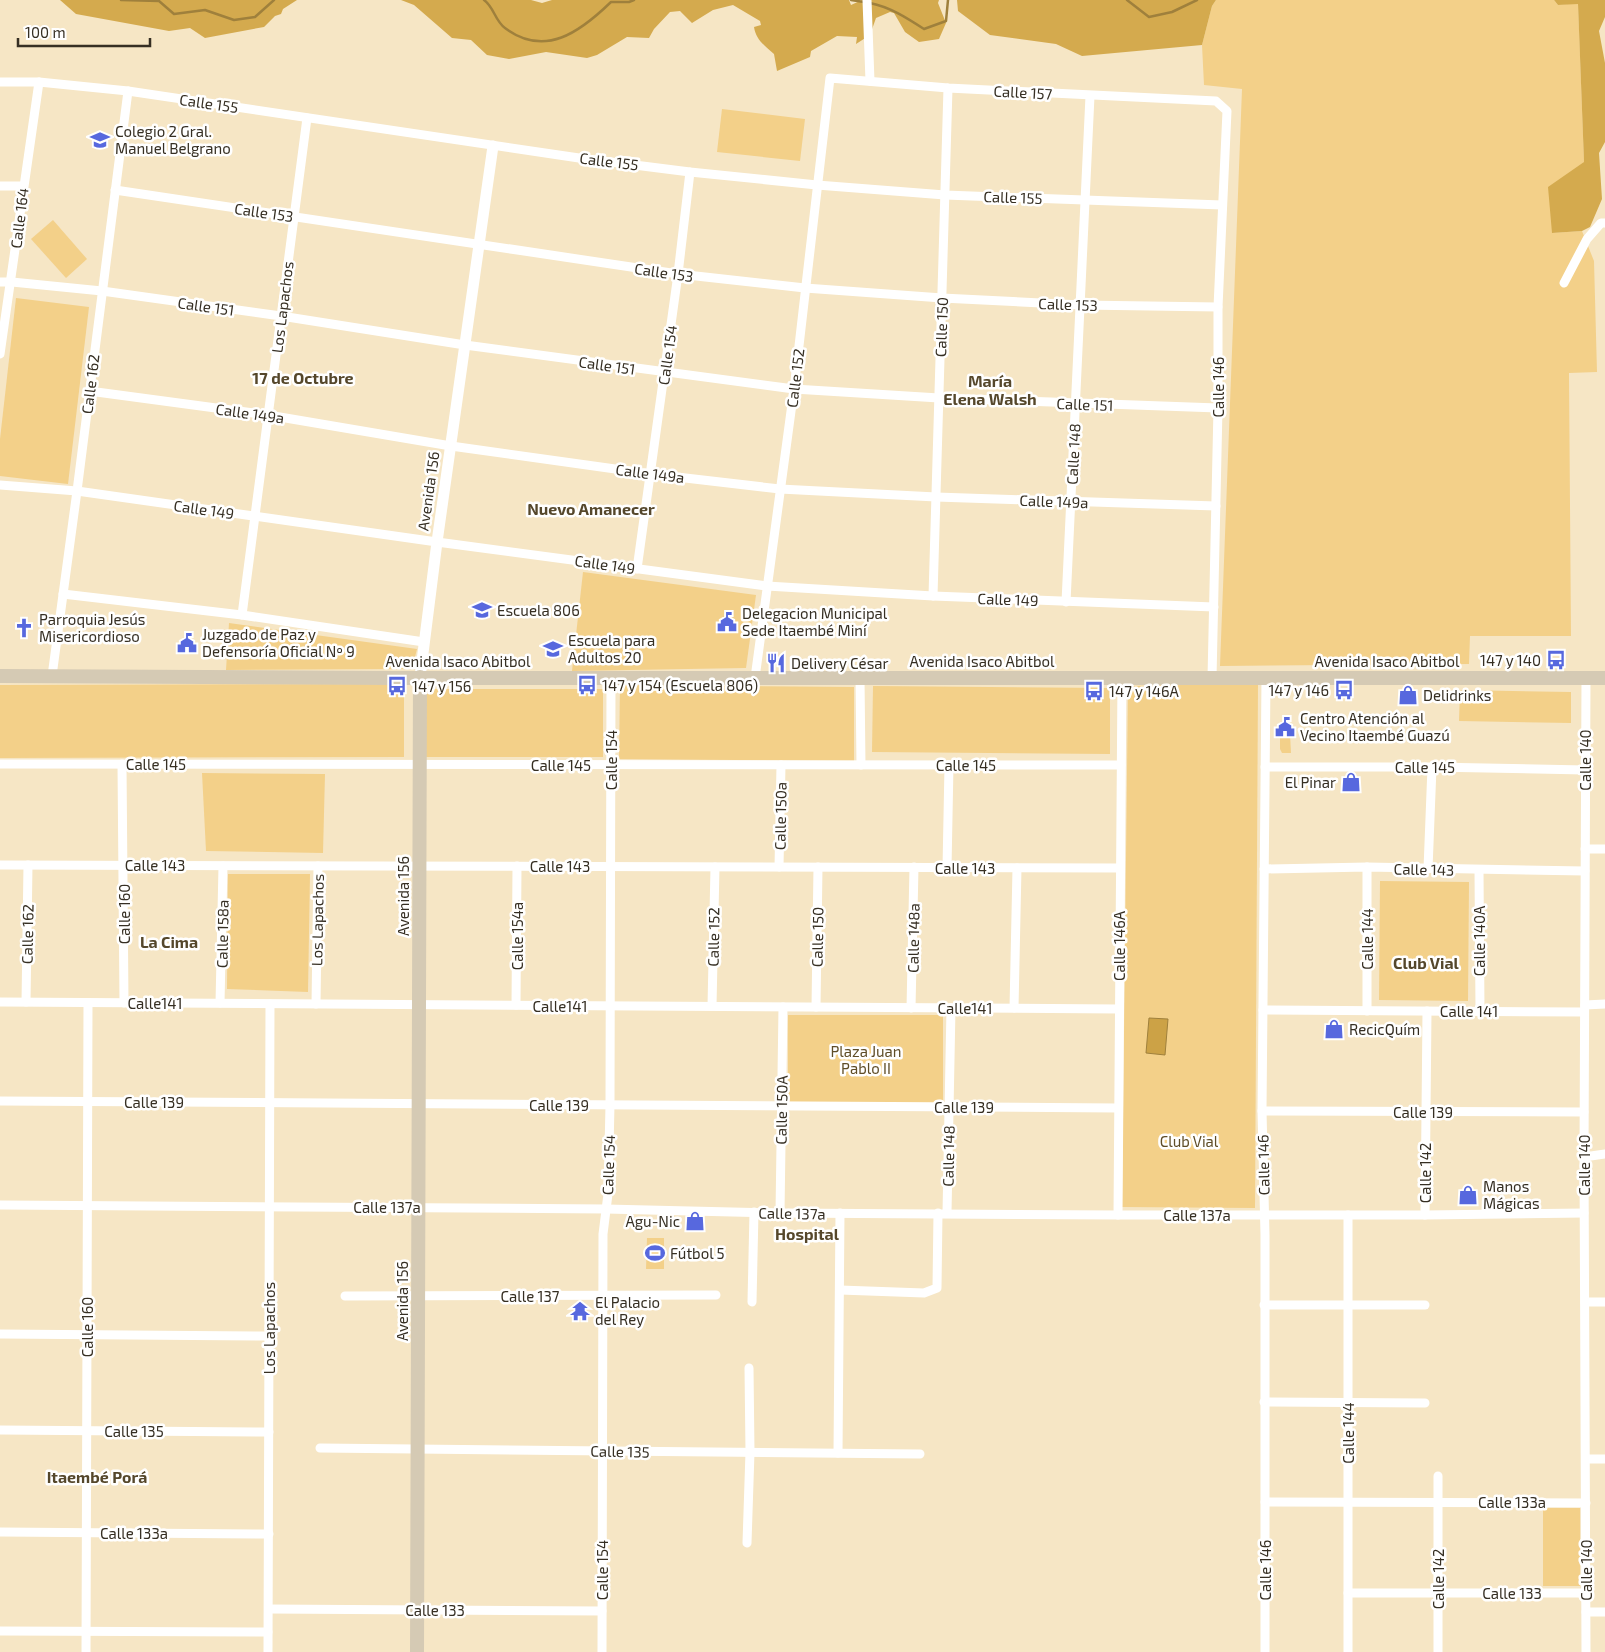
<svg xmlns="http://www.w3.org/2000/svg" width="1605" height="1652" font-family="'Exo 2',sans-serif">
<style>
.green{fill:#f3d089}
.forest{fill:#d4aa4e}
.water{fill:#cca246;stroke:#9f803c}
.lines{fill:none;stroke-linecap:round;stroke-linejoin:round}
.stream{stroke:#9f803c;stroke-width:2.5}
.minor{stroke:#fff;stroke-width:9}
.tertiary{stroke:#fff;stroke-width:11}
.secondary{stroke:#d5cab4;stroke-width:14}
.labels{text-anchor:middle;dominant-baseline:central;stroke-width:5;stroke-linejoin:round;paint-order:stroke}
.street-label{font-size:15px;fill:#362f23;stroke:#fff}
.poi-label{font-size:15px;fill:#362f23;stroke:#fff;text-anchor:start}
.park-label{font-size:15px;fill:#5f4d27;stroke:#fff}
.neighbourhood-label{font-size:16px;font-weight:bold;fill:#55472b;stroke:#fff}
</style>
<rect width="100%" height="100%" fill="#f6e6c5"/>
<!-- green -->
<g class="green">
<path d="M1216 0H1554L1558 5 1578 3 1584 162 1552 233 1582 231 1594 261 1597 372 1569 373 1571 636H1470L1469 664 1220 666 1242 89 1204 85 1202 45 1212 6Z"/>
<path d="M722 109 805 119 800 161 717 152Z"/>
<path d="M53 220 87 259 66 278 31 239Z"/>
<path d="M16 298 89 307 68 484 0 476V439Z"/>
<path d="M583 572 756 595 746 668 572 671Z"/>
<path d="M229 623 417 649 412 669 226 670Z"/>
<path d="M1258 683 1255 1208 1122 1207 1128 686Z"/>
<path d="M404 684V757L0 758V685Z"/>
<path d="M620 685 854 687V761L619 759Z"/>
<path d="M873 686 1110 688V754L872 752Z"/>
<rect x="425" y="689" width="178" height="68"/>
<path d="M1460 690 1571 692V723L1459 721Z"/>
<path d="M1280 734H1290L1291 753H1282L1280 749Z"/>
<path d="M202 773 325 774 323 853 206 851Z"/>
<path d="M228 874H310L308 992 227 989Z"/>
<path d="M1380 881 1469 882 1468 1001 1379 1000Z"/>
<rect x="788" y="1015" width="155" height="89"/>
<path d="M647 1238H664V1269H646Z"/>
<rect x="1543" y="1508" width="37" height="78"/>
</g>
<!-- forest -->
<g class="forest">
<path d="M60 0H297L283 9 281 14 275 16 264 27 205 38 190 28 169 31 76 14Z"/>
<path d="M401 0H531L542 3 552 0H849L851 5 862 0H939L938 3 946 23 939 39 919 42 905 32 894 13 890 12 876 18 870 35 856 44 857 37 837 36 811 51 810 57 777 71 774 54C765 46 756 40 754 27L761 25 760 21 733 5 713 10 692 23 680 11 670 12 654 29 649 38 627 37 597 55 587 58 546 52 509 59 487 55 471 40 452 38 414 5Z"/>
<path d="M957 0H1216L1212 6 1202 45 1082 56 1056 44 990 35 958 11Z"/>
<path d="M1554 0H1605V17L1599 31 1605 63V142L1599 153 1602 199 1590 227 1582 231 1552 233 1548 187 1584 162 1578 4 1558 5Z"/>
</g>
<!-- water -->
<path class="water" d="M1149 1018 1168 1019 1165 1055 1146 1053Z"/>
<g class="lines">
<!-- stream -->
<g class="stream">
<path d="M121 0 159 1 174 14 205 10 234 20 255 17 274 0"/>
<path d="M484 0C494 7 495 21 505 28 545 58 580 32 611 2H629L634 0"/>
<path d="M851 0 864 2"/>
<path d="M1127 0 1149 17 1172 12 1197 0"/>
<path d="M870 3C890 7 907 18 924 29L946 21 948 0"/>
</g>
<!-- minor -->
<g class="minor">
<path d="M867 0 870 81"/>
<path d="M0 82H39L128 91 579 158 690 172 817 185 945 195 1222 205"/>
<path d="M0 186H23"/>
<path d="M115 190 678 274 805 288 942 298 1081 305 1218 307"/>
<path d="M0 282H12L102 291 281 316 465 345 794 389 939 398 1218 408"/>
<path d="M1564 283 1587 239 1601 223H1605"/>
<path d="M0 354 39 82"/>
<path d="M89 391 268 415 451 446 651 474 780 489 936 497 1216 506"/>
<path d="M0 485 77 491 437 542 767 586 933 596 1214 607"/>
<path d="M637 569 678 274 690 172"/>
<path d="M63 594 242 615 424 642"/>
<path d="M933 596 948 88"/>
<path d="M1066 602 1090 96"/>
<path d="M242 615 307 118"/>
<path d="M52 676 77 491 128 91"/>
<path d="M755 678 794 389 830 78 948 88 1216 101 1227 111 1218 307V408L1212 678"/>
<path d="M860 678 861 765"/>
<path d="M0 764 1121 765"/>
<path d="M122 764 124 1003"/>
<path d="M1265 767H1432L1585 770"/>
<path d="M1585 849H1605"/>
<path d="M0 865 1120 868"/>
<path d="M779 867 781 765"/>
<path d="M947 868 949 765"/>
<path d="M1264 869 1367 867 1585 871"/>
<path d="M1428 869 1432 767"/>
<path d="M1479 870 1480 1011"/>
<path d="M0 1002 1119 1009"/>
<path d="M26 1002 28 865"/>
<path d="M220 1003 223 866"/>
<path d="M316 1004 318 866"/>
<path d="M516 1005 517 866"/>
<path d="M1585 1005 1605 1004"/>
<path d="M712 1006 715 867"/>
<path d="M816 1007 818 867"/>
<path d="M911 1008 914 867"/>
<path d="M1014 1008 1017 868"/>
<path d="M1263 1010 1584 1012"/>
<path d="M1367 1011V867"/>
<path d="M0 1101 1118 1108"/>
<path d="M1262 1111 1584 1112"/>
<path d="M1584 1157 1605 1154"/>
<path d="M0 1205 606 1209 780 1213 1118 1215H1425L1584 1213"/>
<path d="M780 1213 783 1007"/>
<path d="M947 1213 951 1008"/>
<path d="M1118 1215 1122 678"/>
<path d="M1348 1215V1652"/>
<path d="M1425 1215 1427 1011"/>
<path d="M840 1290 924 1293 937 1288 938 1213"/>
<path d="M345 1296 716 1295"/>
<path d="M752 1302 754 1212"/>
<path d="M1585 1302H1605"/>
<path d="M1264 1305H1425"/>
<path d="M0 1334 269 1336"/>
<path d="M1264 1402 1425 1403"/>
<path d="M0 1430 269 1432"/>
<path d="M320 1448 920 1454"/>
<path d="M838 1453 840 1213"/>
<path d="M1586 1459H1605"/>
<path d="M1438 1476V1652"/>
<path d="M1265 1502 1586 1503"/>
<path d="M0 1532 269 1534"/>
<path d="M747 1543 750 1452 749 1368"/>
<path d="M1348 1593H1586"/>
<path d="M269 1609 602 1611"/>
<path d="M1586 1612H1605"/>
<path d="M0 1631 268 1632"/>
<path d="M86 1652 88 1003"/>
<path d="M268 1652 270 1004"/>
<path d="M602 1652 603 1234 608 1194 610 1105 611 678"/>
<path d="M1265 1652V1235L1262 1111 1266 678"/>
<path d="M1586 1652 1584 1157 1586 678"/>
</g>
<!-- tertiary -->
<path class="tertiary" d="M420 677 437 542 493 146"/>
<!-- secondary -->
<g class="secondary">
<path d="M0 676 396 678H1605"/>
<path d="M417 1652 420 677"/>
</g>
</g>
<!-- icons -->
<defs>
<symbol id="school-bare" viewBox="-9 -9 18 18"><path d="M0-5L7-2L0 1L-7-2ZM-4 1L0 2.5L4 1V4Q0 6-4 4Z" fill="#5768de" stroke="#fff" stroke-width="2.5" paint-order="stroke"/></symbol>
<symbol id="civic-bare" viewBox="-9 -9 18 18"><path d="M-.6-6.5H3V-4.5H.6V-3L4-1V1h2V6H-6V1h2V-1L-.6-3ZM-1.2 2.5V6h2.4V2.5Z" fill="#5768de" stroke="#fff" stroke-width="2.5" paint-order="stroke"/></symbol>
<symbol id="church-bare" viewBox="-9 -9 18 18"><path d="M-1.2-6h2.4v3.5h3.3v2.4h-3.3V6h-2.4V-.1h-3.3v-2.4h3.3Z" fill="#5768de" stroke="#fff" stroke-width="2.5" paint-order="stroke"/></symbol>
<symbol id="bus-bare" viewBox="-9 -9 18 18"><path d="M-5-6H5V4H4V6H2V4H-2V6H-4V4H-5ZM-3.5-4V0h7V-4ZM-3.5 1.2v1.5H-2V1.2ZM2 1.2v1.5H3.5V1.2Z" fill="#5768de" stroke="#fff" stroke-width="2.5" paint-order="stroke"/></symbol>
<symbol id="restaurant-bare" viewBox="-9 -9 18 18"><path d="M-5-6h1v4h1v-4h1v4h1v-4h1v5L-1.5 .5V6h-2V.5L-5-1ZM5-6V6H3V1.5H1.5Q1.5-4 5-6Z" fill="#5768de" stroke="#fff" stroke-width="2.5" paint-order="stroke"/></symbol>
<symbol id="shop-bare" viewBox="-9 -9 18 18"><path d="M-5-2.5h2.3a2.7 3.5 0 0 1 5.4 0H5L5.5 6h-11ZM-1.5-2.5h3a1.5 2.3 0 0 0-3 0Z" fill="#5768de" stroke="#fff" stroke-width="2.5" paint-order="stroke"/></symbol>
<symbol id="stadium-bare" viewBox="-9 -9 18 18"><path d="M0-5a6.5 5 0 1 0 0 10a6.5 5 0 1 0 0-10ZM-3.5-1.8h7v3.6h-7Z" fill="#5768de" stroke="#fff" stroke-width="2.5" paint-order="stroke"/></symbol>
<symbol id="temple-bare" viewBox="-9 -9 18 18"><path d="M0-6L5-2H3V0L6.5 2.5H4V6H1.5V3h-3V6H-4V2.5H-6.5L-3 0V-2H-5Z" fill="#5768de" stroke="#fff" stroke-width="2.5" paint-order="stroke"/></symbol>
</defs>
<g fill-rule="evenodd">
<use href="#school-bare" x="86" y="126" width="28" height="28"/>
<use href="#school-bare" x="468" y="596" width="28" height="28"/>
<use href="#civic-bare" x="713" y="608" width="28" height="28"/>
<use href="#church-bare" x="10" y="614" width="28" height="28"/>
<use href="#civic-bare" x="173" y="629" width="28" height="28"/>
<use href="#school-bare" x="539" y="635" width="28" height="28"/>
<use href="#bus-bare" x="1542" y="646" width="28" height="28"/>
<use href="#restaurant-bare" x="762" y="649" width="28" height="28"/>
<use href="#bus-bare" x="573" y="671" width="28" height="28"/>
<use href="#bus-bare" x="383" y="672" width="28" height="28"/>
<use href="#bus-bare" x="1330" y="676" width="28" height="28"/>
<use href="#bus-bare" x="1080" y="677" width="28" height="28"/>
<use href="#shop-bare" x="1394" y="681" width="28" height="28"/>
<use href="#civic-bare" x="1271" y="713" width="28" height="28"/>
<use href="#shop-bare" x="1337" y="768" width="28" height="28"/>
<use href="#shop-bare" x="1320" y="1015" width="28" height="28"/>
<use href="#shop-bare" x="1454" y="1181" width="28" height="28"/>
<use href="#shop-bare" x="681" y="1207" width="28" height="28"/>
<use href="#stadium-bare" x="641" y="1239" width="28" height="28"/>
<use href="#temple-bare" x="566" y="1297" width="28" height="28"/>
</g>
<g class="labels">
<!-- street labels -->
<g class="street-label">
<text transform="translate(1023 92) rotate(3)">Calle 157</text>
<text transform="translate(209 103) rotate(8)">Calle 155</text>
<text transform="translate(609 161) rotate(7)">Calle 155</text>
<text transform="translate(1013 197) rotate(2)">Calle 155</text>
<text transform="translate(264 212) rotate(8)">Calle 153</text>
<text transform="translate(19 218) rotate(-83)">Calle 164</text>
<text transform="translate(664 272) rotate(8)">Calle 153</text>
<text transform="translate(1068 304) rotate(2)">Calle 153</text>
<text transform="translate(206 306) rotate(8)">Calle 151</text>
<text transform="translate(282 307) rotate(-83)">Los Lapachos</text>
<text transform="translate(941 327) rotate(-88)">Calle 150</text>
<text transform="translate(667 355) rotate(-82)">Calle 154</text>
<text transform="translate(607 365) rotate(8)">Calle 151</text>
<text transform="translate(795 378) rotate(-83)">Calle 152</text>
<text transform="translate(90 384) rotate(-83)">Calle 162</text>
<text transform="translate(1218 387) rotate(-90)">Calle 146</text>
<text transform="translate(1085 404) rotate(2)">Calle 151</text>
<text transform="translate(250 413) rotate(8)">Calle 149a</text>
<text transform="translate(1073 454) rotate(-87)">Calle 148</text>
<text transform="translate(650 473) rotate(7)">Calle 149a</text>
<text transform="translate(428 491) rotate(-82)">Avenida 156</text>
<text transform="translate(1054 501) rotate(2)">Calle 149a</text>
<text transform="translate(204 509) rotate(8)">Calle 149</text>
<text transform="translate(605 564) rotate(8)">Calle 149</text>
<text transform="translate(1008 599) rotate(2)">Calle 149</text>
<text x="458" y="661">Avenida Isaco Abitbol</text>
<text x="982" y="661">Avenida Isaco Abitbol</text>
<text x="1387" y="661">Avenida Isaco Abitbol</text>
<text transform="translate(611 760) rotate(-90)">Calle 154</text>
<text transform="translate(1585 760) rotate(-90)">Calle 140</text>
<text x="156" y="764">Calle 145</text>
<text x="561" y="765">Calle 145</text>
<text x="966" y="765">Calle 145</text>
<text x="1425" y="767">Calle 145</text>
<text transform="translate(780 816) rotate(-89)">Calle 150a</text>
<text x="155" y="865">Calle 143</text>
<text x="560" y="866">Calle 143</text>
<text x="965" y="868">Calle 143</text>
<text transform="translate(1424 869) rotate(1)">Calle 143</text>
<text transform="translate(403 896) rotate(-90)">Avenida 156</text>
<text transform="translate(124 914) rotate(-90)">Calle 160</text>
<text transform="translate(317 920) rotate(-89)">Los Lapachos</text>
<text transform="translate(27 934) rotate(-89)">Calle 162</text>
<text transform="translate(222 934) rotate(-89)">Calle 158a</text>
<text transform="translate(517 936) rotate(-90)">Calle 154a</text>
<text transform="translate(713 937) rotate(-89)">Calle 152</text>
<text transform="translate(817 937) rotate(-89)">Calle 150</text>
<text transform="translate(913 938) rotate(-89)">Calle 148a</text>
<text transform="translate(1367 939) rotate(-90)">Calle 144</text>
<text transform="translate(1479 941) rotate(-90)">Calle 140A</text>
<text transform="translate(1119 946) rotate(-90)">Calle 146A</text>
<text x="155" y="1003">Calle141</text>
<text x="560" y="1006">Calle141</text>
<text x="965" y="1008">Calle141</text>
<text x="1469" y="1011">Calle 141</text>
<text x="154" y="1102">Calle 139</text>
<text x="559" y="1105">Calle 139</text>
<text x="964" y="1107">Calle 139</text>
<text transform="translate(781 1110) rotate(-89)">Calle 150A</text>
<text x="1423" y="1112">Calle 139</text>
<text transform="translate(948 1156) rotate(-89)">Calle 148</text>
<text transform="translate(608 1165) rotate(-88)">Calle 154</text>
<text transform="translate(1263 1165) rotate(-91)">Calle 146</text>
<text transform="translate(1584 1165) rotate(-90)">Calle 140</text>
<text transform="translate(1425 1173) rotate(-90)">Calle 142</text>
<text x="387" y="1207">Calle 137a</text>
<text transform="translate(792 1213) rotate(1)">Calle 137a</text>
<text x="1197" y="1215">Calle 137a</text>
<text x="530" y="1296">Calle 137</text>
<text transform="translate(402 1301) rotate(-90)">Avenida 156</text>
<text transform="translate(87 1327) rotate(-90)">Calle 160</text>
<text transform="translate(269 1328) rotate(-90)">Los Lapachos</text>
<text x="134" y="1431">Calle 135</text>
<text transform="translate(1348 1433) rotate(-90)">Calle 144</text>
<text transform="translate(620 1451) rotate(1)">Calle 135</text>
<text x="1512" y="1502">Calle 133a</text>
<text x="134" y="1533">Calle 133a</text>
<text transform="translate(602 1570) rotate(-90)">Calle 154</text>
<text transform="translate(1265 1570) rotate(-90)">Calle 146</text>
<text transform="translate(1586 1570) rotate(-90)">Calle 140</text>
<text transform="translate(1438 1579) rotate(-90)">Calle 142</text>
<text x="1512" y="1593">Calle 133</text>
<text x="435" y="1610">Calle 133</text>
</g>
<!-- poi labels -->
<g class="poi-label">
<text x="115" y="131">Colegio 2 Gral.<tspan x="115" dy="17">Manuel Belgrano</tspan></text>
<text x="497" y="610">Escuela 806</text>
<text x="742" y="613">Delegacion Municipal<tspan x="742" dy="17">Sede Itaembé Miní</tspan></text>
<text x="39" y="619">Parroquia Jesús<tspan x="39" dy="17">Misericordioso</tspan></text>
<text x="202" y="634">Juzgado de Paz y<tspan x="202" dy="17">Defensoría Oficial Nº 9</tspan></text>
<text x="568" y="640">Escuela para<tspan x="568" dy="17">Adultos 20</tspan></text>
<text x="1541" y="660" text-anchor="end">147 y 140</text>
<text x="791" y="663">Delivery César</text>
<text x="602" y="685">147 y 154 (Escuela 806)</text>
<text x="412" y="686">147 y 156</text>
<text x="1329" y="690" text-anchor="end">147 y 146</text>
<text x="1109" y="691">147 y 146A</text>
<text x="1423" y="695">Delidrinks</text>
<text x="1300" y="718">Centro Atención al<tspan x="1300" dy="17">Vecino Itaembé Guazú</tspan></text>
<text x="1336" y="782" text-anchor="end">El Pinar</text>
<text x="1349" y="1029">RecicQuím</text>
<text x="1483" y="1186">Manos<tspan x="1483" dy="17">Mágicas</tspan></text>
<text x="680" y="1221" text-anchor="end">Agu-Nic</text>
<text x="670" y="1253">Fútbol 5</text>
<text x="595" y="1302">El Palacio<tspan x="595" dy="17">del Rey</tspan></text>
</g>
<!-- park labels -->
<g class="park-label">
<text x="866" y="1051">Plaza Juan<tspan x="866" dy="17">Pablo II</tspan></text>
<text x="1189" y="1141">Club Vial</text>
</g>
<!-- neighbourhood labels -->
<g class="neighbourhood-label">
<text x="303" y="377">17 de Octubre</text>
<text x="990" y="380">María<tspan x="990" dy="18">Elena Walsh</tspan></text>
<text x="591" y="508">Nuevo Amanecer</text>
<text x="169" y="941">La Cima</text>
<text x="1426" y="962">Club Vial</text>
<text x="807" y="1233">Hospital</text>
<text x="97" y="1476">Itaembé Porá</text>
</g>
</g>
<!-- scale -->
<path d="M18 38v8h132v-8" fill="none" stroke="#362f23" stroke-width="2.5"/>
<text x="25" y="38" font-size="15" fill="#362f23" stroke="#ffffff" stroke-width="4" paint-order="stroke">100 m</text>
</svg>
